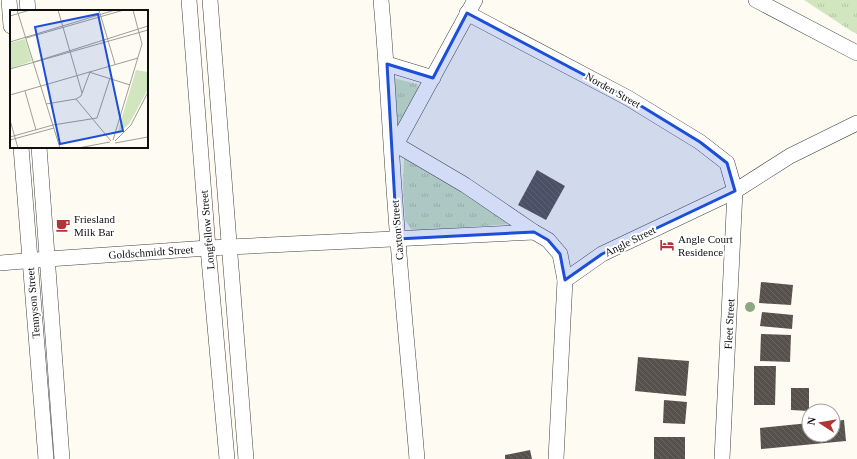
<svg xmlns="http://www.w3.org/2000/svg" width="857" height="459" font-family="Georgia,serif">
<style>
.grass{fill:url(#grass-tufts)}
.building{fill:url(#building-back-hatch)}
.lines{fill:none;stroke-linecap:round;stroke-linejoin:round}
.minor-casing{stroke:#424242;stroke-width:16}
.minor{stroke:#fff;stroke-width:15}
.tree{fill:#8ca781}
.marked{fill:#1d4ed8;fill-opacity:0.2;stroke:#1d4ed8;stroke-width:3;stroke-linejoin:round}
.labels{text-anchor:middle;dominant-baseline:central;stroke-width:4;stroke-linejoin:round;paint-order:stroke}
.street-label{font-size:11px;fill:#0f0f0f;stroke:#fff}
.poi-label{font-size:11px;fill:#0f0f0f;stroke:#fff;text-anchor:start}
.inset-road{fill:none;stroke:#9e9d97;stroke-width:1}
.view{fill:#1d4ed8;fill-opacity:0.15;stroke:#1d4ed8;stroke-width:2}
.inset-edge{fill:none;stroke:#0f0f0f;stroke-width:2}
</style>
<defs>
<pattern id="grass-tufts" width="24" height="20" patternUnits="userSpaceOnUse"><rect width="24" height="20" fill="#d1e5bf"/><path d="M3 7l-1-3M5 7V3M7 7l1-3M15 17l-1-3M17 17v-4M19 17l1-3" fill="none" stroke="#b2c3a3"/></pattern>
<pattern id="building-back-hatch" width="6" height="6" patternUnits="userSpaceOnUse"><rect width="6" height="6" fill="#57514c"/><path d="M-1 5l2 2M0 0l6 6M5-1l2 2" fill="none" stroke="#6a6561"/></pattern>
</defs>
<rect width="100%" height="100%" fill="#fefcf2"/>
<!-- grass -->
<g class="grass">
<path d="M804 0H857V34L851 31Z"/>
<path d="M393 78 417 84 421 91 398 127Z"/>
<path d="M404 158 513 221 510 224 412 231 405 220 403 186Z"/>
</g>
<!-- building -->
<g class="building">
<path d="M537 170 565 186 546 220 518 205Z"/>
<path d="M761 282 793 285 791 305 759 303Z"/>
<path d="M762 312 793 315 792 329 760 326Z"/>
<path d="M761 334 791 335 790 362 760 361Z"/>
<path d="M638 357 689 361 686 396 635 391Z"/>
<path d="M754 366H776L775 405H754Z"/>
<path d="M791 388H809V411L791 410Z"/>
<path d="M664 400 687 402 685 424 663 423Z"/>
<path d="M844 420 846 441 761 449 760 428 809 423V435H833V421Z"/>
<rect x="654" y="437" width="31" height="22"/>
<path d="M530 450 532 459H505V455Z"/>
</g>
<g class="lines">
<defs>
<g id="minor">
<path d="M9 0 11 26"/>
<path d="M27 0 28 11"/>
<path d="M189 0 208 248 227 459"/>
<path d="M210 0 246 459"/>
<path d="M381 0C387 67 390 135 395 202 401 288 410 374 417 459"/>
<path d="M756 0 857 53"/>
<path d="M467 13 628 98 700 142 727 163 735 191 722 459"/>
<path d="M387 64 433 78"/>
<path d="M397 145 465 185 534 232 548 240 560 254 565 280"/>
<path d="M21 147 46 459"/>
<path d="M39 147 62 459"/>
<path d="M392 152 475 0"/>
<path d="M0 263 48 259 208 248 534 232"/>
<path d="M556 459 565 280 602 254 735 191 790 156 857 123"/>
</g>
</defs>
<!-- minor casing -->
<use href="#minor" class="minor-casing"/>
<!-- minor -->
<use href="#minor" class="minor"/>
</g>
<!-- trees -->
<circle class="tree" cx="750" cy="307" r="5"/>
<!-- marked area -->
<path class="marked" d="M467 13 628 98 700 142 727 163 735 191 602 254 565 280 560 254 548 240 534 232 397 239 387 64 433 78Z"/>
<!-- icons -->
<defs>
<symbol id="cafe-bare" viewBox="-9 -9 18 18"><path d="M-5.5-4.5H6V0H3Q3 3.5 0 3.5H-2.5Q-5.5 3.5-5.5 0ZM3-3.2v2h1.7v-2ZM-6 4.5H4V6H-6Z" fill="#b23535" stroke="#fff" stroke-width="2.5" paint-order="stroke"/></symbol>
<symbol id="hotel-bare" viewBox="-9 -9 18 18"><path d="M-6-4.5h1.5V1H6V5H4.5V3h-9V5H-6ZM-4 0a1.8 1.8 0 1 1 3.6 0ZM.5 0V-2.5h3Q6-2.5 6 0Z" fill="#b23535" stroke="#fff" stroke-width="2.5" paint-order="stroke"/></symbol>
</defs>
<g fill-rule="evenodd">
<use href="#cafe-bare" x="53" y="215" width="20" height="20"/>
<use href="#hotel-bare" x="657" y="235" width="20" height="20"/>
</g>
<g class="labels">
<!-- street labels -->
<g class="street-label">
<text transform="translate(613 90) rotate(29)">Norden Street</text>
<text transform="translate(207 230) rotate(-95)">Longfellow Street</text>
<text transform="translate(397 230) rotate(-95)">Caxton Street</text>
<text transform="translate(630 241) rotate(-26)">Angle Street</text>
<text transform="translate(151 252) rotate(-4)">Goldschmidt Street</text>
<text transform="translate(33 303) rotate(-95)">Tennyson Street</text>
<text transform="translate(729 324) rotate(-87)">Fleet Street</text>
</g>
<!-- poi labels -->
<g class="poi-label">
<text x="74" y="219">Friesland<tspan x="74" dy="13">Milk Bar</tspan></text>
<text x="678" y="239">Angle Court<tspan x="678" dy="13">Residence</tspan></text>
</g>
</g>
<!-- overview -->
<g transform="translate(10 10)">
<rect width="138" height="138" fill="#fefcf2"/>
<path d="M15 29 22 51 0 59V33ZM126 60 138 62V79L119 114 107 124Z" fill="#d1e5bf"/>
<path class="inset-road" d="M7 0 50 138M48 0 72 83M89 0 105 54M0 6 20 0M16 28 114 0M0 32 105 0M24 52 138 16M0 59 138 20M79 62 120 75M15 81 26 120M0 85 128 48M66 89 71 86 80 62M36 94 66 89 101 131M0 110 8 138M0 127 43 115 87 108 100 68M0 130 44 118M103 130 132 34 123 0M105 131 121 115 138 82M105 133 138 127M68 138 100 132"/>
<path class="view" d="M88 4 113 121 50 134 25 17Z"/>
<rect width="138" height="138" class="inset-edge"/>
</g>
<!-- north arrow -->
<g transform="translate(821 423) rotate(282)"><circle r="19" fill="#ffffff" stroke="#9f9f9f"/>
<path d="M0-3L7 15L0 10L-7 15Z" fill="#b23535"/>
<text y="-6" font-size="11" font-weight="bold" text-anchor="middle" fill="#0f0f0f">N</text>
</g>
</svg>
